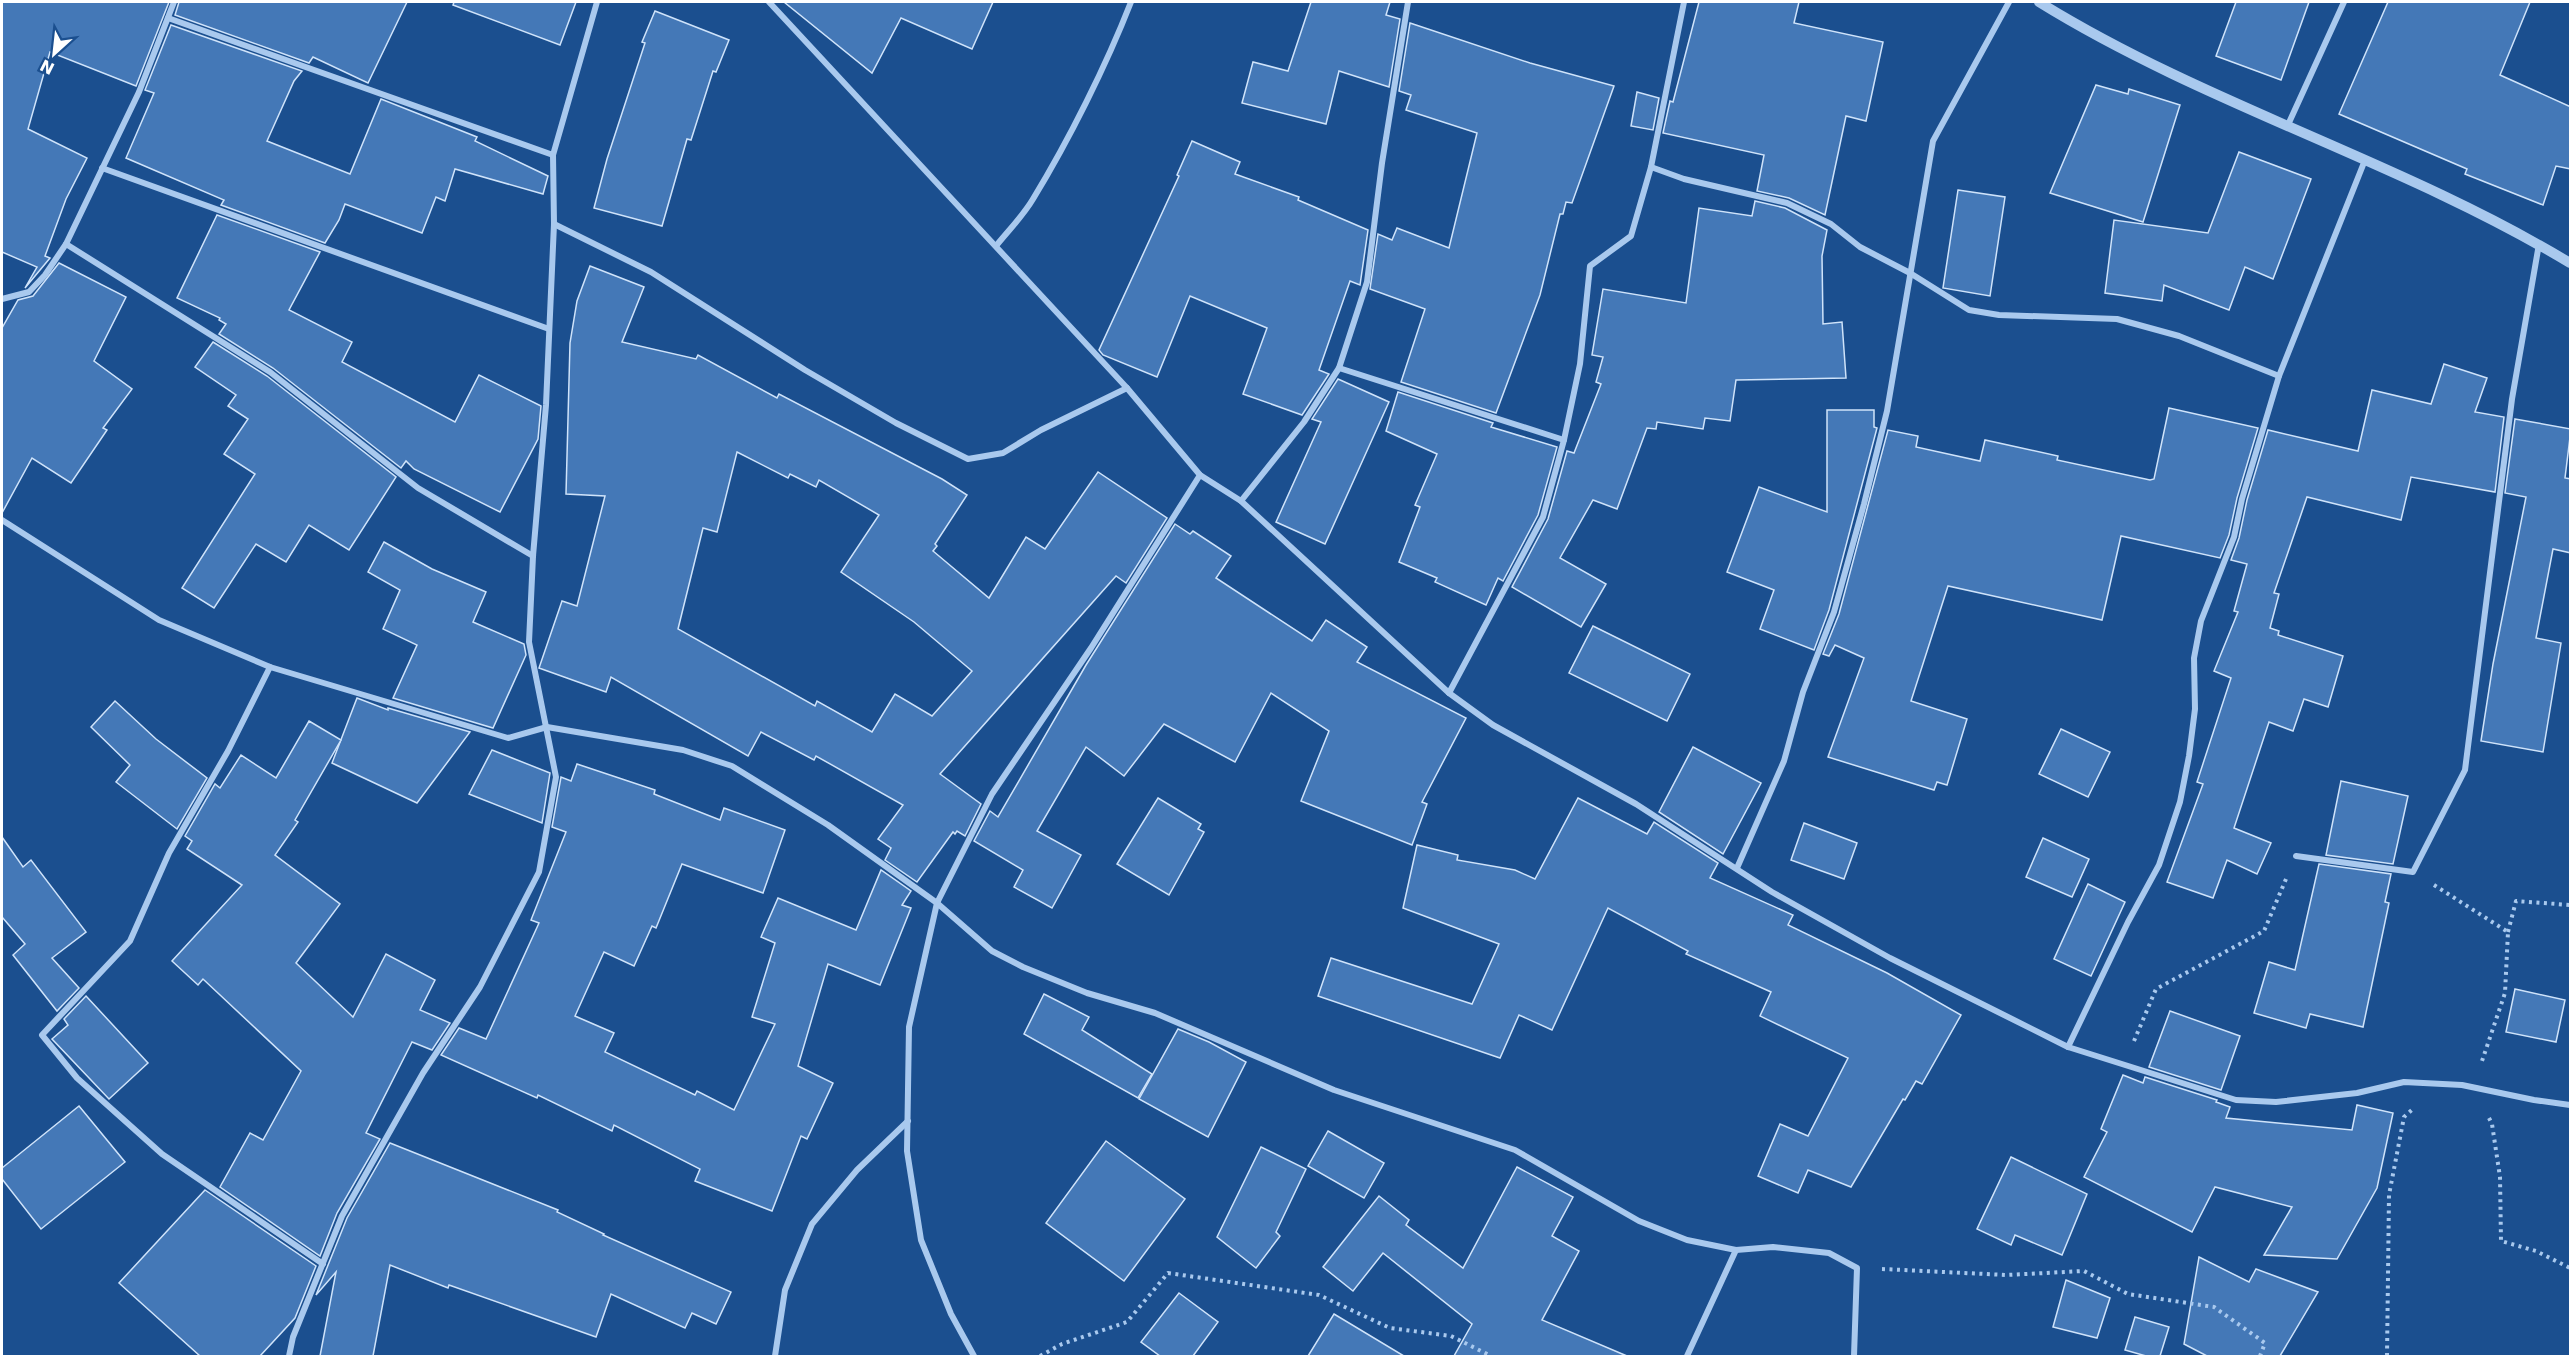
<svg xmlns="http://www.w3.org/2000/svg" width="2572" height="1358" font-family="'DejaVu Sans',sans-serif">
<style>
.building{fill:#4478b7;stroke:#cfe3fa;stroke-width:1.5;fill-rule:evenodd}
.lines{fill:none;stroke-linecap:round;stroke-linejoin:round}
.path{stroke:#a9c9ee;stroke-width:4;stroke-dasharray:3 4.5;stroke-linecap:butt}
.minor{stroke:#a9c9ee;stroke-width:6}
.tertiary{stroke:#a9c9ee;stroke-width:10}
</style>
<rect width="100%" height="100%" fill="#1b4f8f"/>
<!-- building -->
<g class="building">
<path d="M2 2H169L136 86 50 52 28 129 87 158 66 199 45 256 50 258 25 288 37 267 2 252Z"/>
<path d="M179 2H407L368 83 313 57 309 63 175 15Z"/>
<path d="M454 2H576L560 45 453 5Z"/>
<path d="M784 2H993L972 49 901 18 872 73Z"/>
<path d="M1311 2H1390L1386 15 1400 19 1389 87 1339 71 1326 124 1242 103 1253 62 1288 71Z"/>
<path d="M1699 2H1799L1794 23 1883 42 1866 121 1846 116 1825 215 1789 198 1757 191 1764 155 1663 133 1670 101 1673 102Z"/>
<path d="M2236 2H2309L2281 80 2216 56Z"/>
<path d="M2388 2H2530L2500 75 2571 107V169L2556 166 2543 205 2465 174 2467 169 2339 114Z"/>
<path d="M655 11 729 40 716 72 713 71 691 140 687 139 662 226 594 208 607 159 645 43 642 42Z"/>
<path d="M1410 23 1530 63 1614 86 1572 203 1566 202 1563 214H1560L1540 295 1496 413 1401 382 1425 309 1370 289 1378 234 1392 240 1397 228 1449 248 1477 133 1406 110 1411 95 1399 91Z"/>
<path d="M171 25 302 71 294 81 267 141 350 174 381 99 477 137 475 141 548 176 543 194 455 169 445 201 436 197 422 233 345 204 339 220 325 243 221 205 224 200 126 158 154 93 145 90Z"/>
<path d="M2096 85 2128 94 2129 89 2180 105 2143 222 2050 193Z"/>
<path d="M1637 92 1659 98 1653 130 1631 126Z"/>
<path d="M1192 141 1240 162 1235 174 1299 197 1298 200 1368 230 1360 285 1350 281 1319 370 1329 374 1302 415 1243 394 1267 328 1190 296 1157 377 1103 355 1099 350 1179 176 1177 175Z"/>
<path d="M2239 152 2311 179 2273 279 2245 267 2229 310 2164 285 2162 301 2105 293 2114 220 2208 233Z"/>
<path d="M1958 190 2005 197 1990 296 1943 288Z"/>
<path d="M1755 201 1785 208 1827 230 1822 256 1823 324 1842 322 1846 378 1736 380 1730 421 1705 418 1703 429 1657 422 1656 429 1647 428 1617 509 1593 500 1560 558 1606 584 1581 627 1512 587 1548 519 1567 451 1574 453 1601 384 1596 382 1603 357 1592 355 1603 289 1686 303 1699 208 1752 216Z"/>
<path d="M217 215 320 252 289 310 352 342 342 362 455 422 479 375 541 406 538 439 500 512 414 469 406 461 401 468 273 368 219 334 226 324 219 320 220 318 177 298Z"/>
<path d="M59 263 126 297 94 361 132 389 103 428 107 430 71 483 32 458 2 513V328L18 300 33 296Z"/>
<path d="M590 266 644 287 622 342 696 359 698 355 777 398 779 394 942 479 967 495 935 544 937 546 933 551 989 598 1026 537 1045 549 1098 472 1167 518 1126 583 1116 576 940 774 981 804 965 836 957 831 955 834 953 832 917 882 885 860 891 848 878 839 903 805 816 756 814 760 761 732 748 756 611 677 606 692 539 668 562 601 577 606 605 496 566 494 570 343 577 301ZM737 452 788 478 790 474 816 487 819 480 879 515 841 572 914 622 972 671 932 716 895 694 872 732 817 701 815 706 678 629 703 528 717 532Z"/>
<path d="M213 342 267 376 396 477 349 550 309 525 286 562 256 544 214 608 182 588 255 474 224 454 248 419 228 406 236 395 195 367Z"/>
<path d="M2444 364 2487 378 2475 412 2504 417 2495 492 2411 477 2401 520 2307 497 2274 593 2279 594 2270 628 2279 631 2278 635 2343 656 2328 707 2304 699 2293 731 2269 722 2234 828 2271 843 2257 874 2227 860 2213 898 2167 882 2203 784 2197 782 2231 678 2214 671 2238 612 2234 611 2247 564 2231 560 2239 538 2247 500 2268 430 2358 451 2372 390 2431 404Z"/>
<path d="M1338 379 1389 402 1325 544 1276 522 1321 422 1312 419Z"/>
<path d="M1398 392 1493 423 1491 427 1557 447 1538 515 1503 581 1498 578 1486 605 1435 582 1437 578 1399 562 1420 507 1415 505 1437 454 1386 431Z"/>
<path d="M2169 408 2258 428 2237 498 2229 535 2220 558 2121 536 2102 620 1948 586 1911 701 1967 719 1947 785 1937 782 1934 790 1828 757 1864 658 1835 645 1829 656 1823 654 1839 614 1888 430 1918 436 1916 447 1980 461 1985 440 2058 456 2057 460 2150 480 2154 479Z"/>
<path d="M1827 410H1874V427L1877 428 1829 610 1814 650 1760 629 1774 590 1727 572 1759 487 1827 512Z"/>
<path d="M2515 419 2571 429 2565 478 2571 479V553L2553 549 2536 638 2561 643 2543 752 2481 741 2493 664 2526 497 2505 493Z"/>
<path d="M1175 524 1190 534 1193 531 1231 556 1216 578 1312 641 1326 620 1367 647 1357 662 1466 718 1422 802 1427 804 1412 845 1301 801 1329 731 1271 693 1235 762 1164 724 1124 776 1086 747 1037 831 1081 855 1052 908 1014 887 1023 870 974 841 990 811 998 817 1086 665Z"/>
<path d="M384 542 432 569 486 592 473 622 524 644 526 655 493 728 393 698 417 645 383 629 400 590 368 572Z"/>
<path d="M1593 626 1690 674 1667 721 1569 673Z"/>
<path d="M357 698 388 710V708L470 732 417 803 332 763Z"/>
<path d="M115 701 156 739 207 778 177 829 116 782 130 765 91 727Z"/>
<path d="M309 721 341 740 295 820 298 822 275 855 340 904 296 963 353 1017 386 954 435 980 420 1010 450 1023 432 1050 412 1042 366 1133 380 1139 337 1213 320 1256 220 1187 250 1133 263 1140 301 1071 203 979 198 985 172 961 242 885 187 849 192 841 185 836 215 784 220 788 241 755 276 778Z"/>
<path d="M2061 729 2110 752 2088 797 2039 774Z"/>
<path d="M1693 747 1761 783 1723 854 1659 812Z"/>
<path d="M492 750 550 773 542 823 469 794Z"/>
<path d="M577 764 655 790 654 794 720 820 724 808 785 830 763 893 682 864 656 928 652 926 634 966 604 952 575 1016 614 1033 605 1052 695 1095 697 1091 734 1110 775 1024 752 1017 775 943 761 937 778 898 856 930 881 870 911 891 902 905 911 908 880 985 828 964 798 1066 833 1083 807 1139 801 1136 772 1211 695 1181 700 1169 614 1125 612 1131 538 1095 537 1098 441 1055 459 1028 486 1039 539 923 531 920 566 832 552 827 561 777 571 781Z"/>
<path d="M2341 781 2408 796 2393 864 2326 855Z"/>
<path d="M1158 798 1201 824 1198 829 1204 832 1169 895 1117 864Z"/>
<path d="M1578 798 1647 834 1654 822 1718 863 1710 878 1793 915 1788 925 1887 973 1961 1015 1922 1084 1916 1081 1905 1100 1903 1099 1851 1187 1808 1170 1798 1193 1758 1176 1780 1124 1808 1136 1848 1058 1760 1016 1771 992 1686 954 1688 951 1608 908 1552 1030 1519 1015 1500 1058 1318 996 1331 958 1472 1004 1499 944 1403 908 1417 845 1458 855 1457 860 1515 870 1535 879Z"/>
<path d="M1804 823 1857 843 1844 879 1791 860Z"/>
<path d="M2 837 23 867 31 860 86 932 52 958 79 988 57 1011 13 955 25 944 2 917Z"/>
<path d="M2043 838 2089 859 2072 897 2026 877Z"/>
<path d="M2319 864 2391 874 2385 902 2389 903 2363 1027 2310 1014 2306 1028 2254 1013 2269 962 2295 970Z"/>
<path d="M2088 884 2125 902 2091 976 2054 959Z"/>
<path d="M2515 989 2565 1000 2556 1042 2506 1032Z"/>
<path d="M1044 994 1089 1017 1082 1030 1152 1074 1138 1098 1024 1034Z"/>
<path d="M86 996 148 1063 109 1099 52 1039 68 1025 64 1019Z"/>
<path d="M2170 1011 2240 1036 2221 1090 2149 1067Z"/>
<path d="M1178 1029 1209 1042 1246 1062 1208 1137 1139 1099Z"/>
<path d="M2123 1075 2143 1083 2145 1077 2217 1100 2216 1102 2230 1107 2226 1118 2352 1130 2357 1105 2393 1113 2377 1188 2337 1259 2264 1255 2292 1207 2215 1187 2192 1232 2084 1177 2107 1132 2101 1129Z"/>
<path d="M79 1106 125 1162 41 1229 2 1179V1168Z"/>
<path d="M1328 1131 1384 1163 1364 1198 1308 1166Z"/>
<path d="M1106 1141 1185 1199 1124 1281 1046 1223Z"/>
<path d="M390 1143 558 1210 557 1212 604 1234 603 1235 731 1292 716 1324 692 1313 685 1328 611 1294 596 1337 449 1285 448 1288 390 1265 373 1356H320L336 1272 316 1295 347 1218Z"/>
<path d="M1261 1147 1306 1169 1276 1232 1280 1236 1256 1268 1217 1237Z"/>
<path d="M2011 1157 2087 1194 2062 1255 2015 1235 2011 1245 1977 1229Z"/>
<path d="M1517 1167 1573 1197 1552 1236 1579 1251 1542 1320 1627 1356H1454L1472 1324 1383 1253 1353 1291 1323 1267 1379 1196 1409 1220 1406 1225 1463 1268Z"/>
<path d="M205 1190 316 1266 295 1318 260 1356H200L119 1283Z"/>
<path d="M2199 1257 2249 1282 2256 1269 2318 1292 2280 1356H2207L2184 1344Z"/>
<path d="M2066 1280 2110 1298 2097 1338 2053 1327Z"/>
<path d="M1179 1293 1218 1322 1193 1356H1160L1141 1342Z"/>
<path d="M1334 1314 1404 1356H1308Z"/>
<path d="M2135 1317 2169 1327 2160 1356H2146L2125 1350Z"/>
</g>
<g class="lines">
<!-- path -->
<g class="path">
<path d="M2434 885 2508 932 2505 993 2481 1064"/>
<path d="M2508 932 2516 901 2570 905"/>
<path d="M2134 1041 2156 989 2264 931 2286 879"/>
<path d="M2489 1118 2492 1124 2500 1177 2501 1241 2536 1251 2570 1268"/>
<path d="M1882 1269 2006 1275 2084 1271 2128 1294 2214 1307 2265 1343 2260 1356"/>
<path d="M1040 1356 1062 1344 1127 1322 1168 1273 1319 1295 1390 1328 1451 1336 1491 1356"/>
<path d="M2387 1356 2389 1195 2404 1117 2414 1108"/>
</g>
<!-- minor -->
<g class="minor">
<path d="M769 2 1127 388 1200 475 1241 501 1449 693 1493 725 1636 804 1772 892 1890 958 2068 1047 2236 1100 2276 1102 2357 1093 2404 1082 2462 1085 2534 1100 2570 1105"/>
<path d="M168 18 553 155"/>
<path d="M2287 127 2344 2"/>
<path d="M1651 167 1684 179 1787 203 1831 224 1860 247 1910 273 1969 310 1999 315 2117 319 2179 336 2279 376"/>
<path d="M102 168 549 329"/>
<path d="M554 224 651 272 805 370 896 423 968 459 1003 453 1041 430 1127 388"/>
<path d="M66 244 270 372 418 488 533 556"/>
<path d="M996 246C1008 231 1023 216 1033 199 1069 140 1106 66 1131 2"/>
<path d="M2 299 29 292 45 275 66 244 139 92 174 2"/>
<path d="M1339 368 1564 440"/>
<path d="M1241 501 1304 422 1339 368 1367 282 1382 163 1408 2"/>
<path d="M2 520 159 620 270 667 508 738 547 727 683 750 732 766 828 825 937 903 992 951 1023 967 1087 993 1155 1013 1334 1090 1515 1150 1639 1221 1687 1240 1736 1250 1773 1247 1829 1253 1857 1268 1854 1356"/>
<path d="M270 667 228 751 169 853 130 941 42 1035 77 1078 162 1154 323 1264"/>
<path d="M1449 693 1543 517 1564 440 1580 364 1590 266 1631 236 1651 167 1684 2"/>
<path d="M2296 856 2413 872 2465 770 2512 399 2539 244"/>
<path d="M1737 868 1784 761 1803 692 1834 612 1864 504 1887 411 1933 141 2009 2"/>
<path d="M2068 1047 2128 922 2159 865 2180 802 2189 756 2195 709 2194 658 2201 621 2234 537 2242 499 2279 376 2365 160"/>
<path d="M289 1356 293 1337 342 1216 423 1073 480 987 539 872 556 777 529 642 533 556 546 405 554 224 553 155 597 2"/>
<path d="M775 1356 785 1290 812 1224 857 1170 908 1121"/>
<path d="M974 1356 951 1314 921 1240 907 1151 909 1027 937 903 992 794 1091 648 1200 475"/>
<path d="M1687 1356 1736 1250"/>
</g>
<!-- tertiary -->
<path class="tertiary" d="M2039 2C2207 106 2401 161 2570 263"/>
</g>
<!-- border -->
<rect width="2572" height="1358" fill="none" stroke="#ffffff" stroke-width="6"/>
<!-- north arrow -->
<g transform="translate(54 54) rotate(207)" stroke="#1b4f8f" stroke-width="4.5" paint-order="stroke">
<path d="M0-4.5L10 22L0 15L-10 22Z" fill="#ffffff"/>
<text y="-9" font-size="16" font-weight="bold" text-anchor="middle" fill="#ffffff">N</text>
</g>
</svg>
